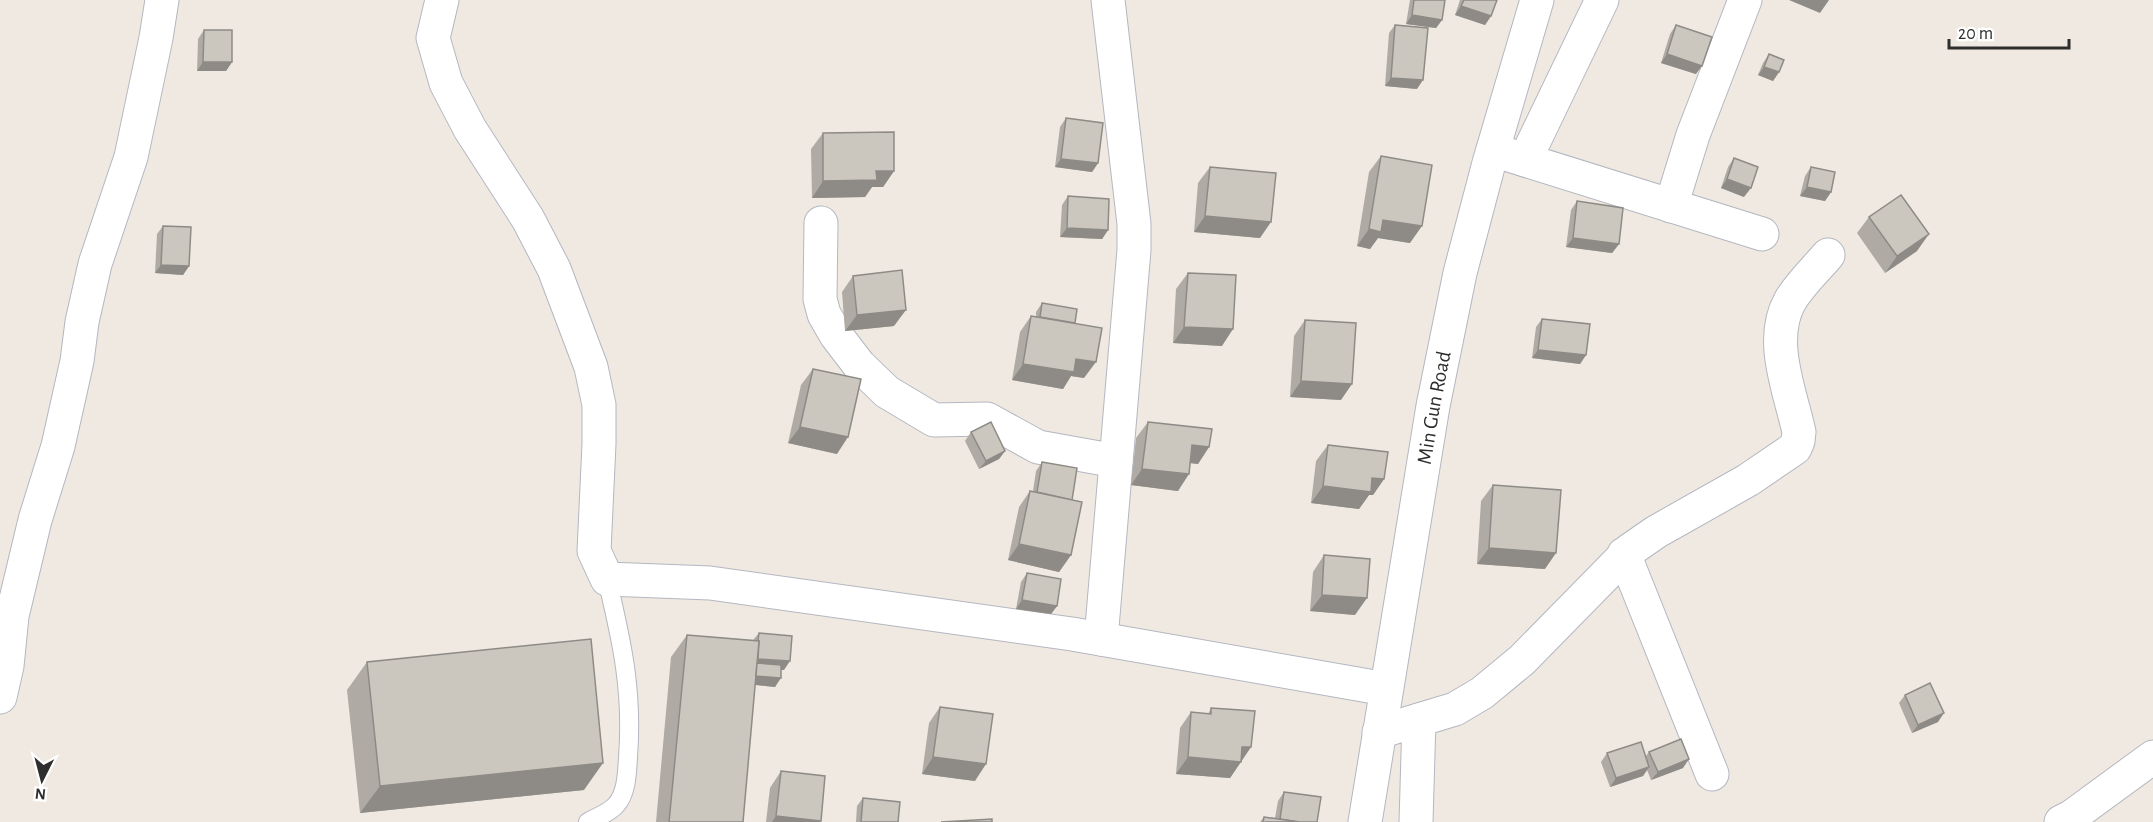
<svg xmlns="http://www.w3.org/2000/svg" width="2153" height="822" font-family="'Alegreya Sans',sans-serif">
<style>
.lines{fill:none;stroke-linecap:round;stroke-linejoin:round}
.service-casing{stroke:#b4b7c1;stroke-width:20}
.minor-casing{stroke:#b4b7c1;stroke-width:35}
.tertiary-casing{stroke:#b4b7c1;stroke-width:35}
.service{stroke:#fff;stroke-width:18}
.minor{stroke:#fff;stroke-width:33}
.tertiary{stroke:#fff;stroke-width:33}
.wall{fill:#afaba4}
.shaded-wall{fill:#8e8b86}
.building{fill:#cbc7bf;stroke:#8e8b86;stroke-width:1.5}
.labels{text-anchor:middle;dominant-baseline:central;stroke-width:4.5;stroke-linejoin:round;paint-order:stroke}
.street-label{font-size:21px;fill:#2e2e2e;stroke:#fff}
</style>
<rect width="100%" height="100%" fill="#efe9e1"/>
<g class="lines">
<defs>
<path id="service" d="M588 822C597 817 609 813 616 805 627 793 627 772 628 757 633 691 622 642 607 579"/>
<g id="minor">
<path d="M442 0 433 38 446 83 470 129 528 219 554 269 591 367 599 405V444L594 551 607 579 710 583 1072 634 1386 689"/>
<path d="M1493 150 1762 234"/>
<path d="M1525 160 1602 0"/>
<path d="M1671 206 1693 135 1745 0"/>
<path d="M821 223 820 299 824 314 836 335 859 365 887 392 934 420 987 419 1038 447 1116 461"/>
<path d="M1624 554 1712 774"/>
<path d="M1101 639 1134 250V224L1108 0"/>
<path d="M0 697 7 666 12 616 35 520 58 446 77 361 82 322 95 264 131 157 156 38 162 0"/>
<path d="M1379 732 1455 709 1482 693 1522 660 1630 550 1656 532 1748 480 1795 448 1798 441 1799 432C1790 391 1768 340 1790 301 1799 285 1816 269 1828 255"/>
<path d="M1416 822 1419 720"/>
<path d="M2061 822 2071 817 2153 757"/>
</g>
<g id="tertiary">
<path id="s1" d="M1365 822 1433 406 1460 273 1489 163 1537 0"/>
</g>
</defs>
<!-- service casing -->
<use href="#service" class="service-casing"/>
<!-- minor casing -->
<use href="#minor" class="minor-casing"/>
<!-- tertiary casing -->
<use href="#tertiary" class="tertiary-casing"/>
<!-- service -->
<use href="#service" class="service"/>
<!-- minor -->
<use href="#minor" class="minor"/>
<!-- tertiary -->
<use href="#tertiary" class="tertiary"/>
</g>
<!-- wall -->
<g class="wall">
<path d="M1410 0H1445L1442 20 1436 28 1406 24Z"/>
<path d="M1460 0H1497L1491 16 1485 25 1455 15Z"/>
<path d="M1395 25 1417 89 1385 86 1389 33Z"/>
<path d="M1676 25 1696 74 1661 63 1670 34Z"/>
<path d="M204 30 232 62 226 71H197L198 39Z"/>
<path d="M1769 54 1779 72 1773 81 1758 75 1763 63Z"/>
<path d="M1066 118 1098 163 1092 172 1055 167 1060 127Z"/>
<path d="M823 133 894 171 883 187H872L865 197 812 198 811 149Z"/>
<path d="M1381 156 1410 243 1378 238 1370 249 1357 246 1369 172Z"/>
<path d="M1734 158 1744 197 1721 188 1728 167Z"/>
<path d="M1210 167 1260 238 1194 232 1198 183Z"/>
<path d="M1811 167 1831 192 1825 201 1800 196 1805 176Z"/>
<path d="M1068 196 1108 230 1102 239 1060 237 1062 205Z"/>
<path d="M1577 201 1619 244 1612 253 1566 247 1571 210Z"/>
<path d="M1869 217 1917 251 1885 273 1857 233Z"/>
<path d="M163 226 189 266 183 275 155 273 157 234Z"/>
<path d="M1188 273 1222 346 1173 343 1176 289Z"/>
<path d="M853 276 894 326 845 331 842 292Z"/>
<path d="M1042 303 1075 323 1084 378 1071 376 1063 389 1012 380 1020 332 1031 316 1036 317V312Z"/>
<path d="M1542 319 1586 355 1580 364 1532 358 1536 327Z"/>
<path d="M1305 320 1341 400 1290 397 1294 336Z"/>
<path d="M813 369 837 454 788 443 801 385Z"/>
<path d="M1148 422 1209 447 1198 464 1191 463 1178 491 1131 485 1136 438Z"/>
<path d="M971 432 1005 451 999 459 979 469 965 441Z"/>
<path d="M1328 445 1384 479 1373 495H1369L1359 509 1311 503 1316 461Z"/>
<path d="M1042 462 1072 500 1071 555 1059 572 1008 560 1019 507 1030 491H1033L1036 471Z"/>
<path d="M1493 485 1545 569 1477 564 1481 501Z"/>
<path d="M1324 555 1355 615 1310 611 1313 572Z"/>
<path d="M1027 573 1057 606 1051 614 1016 609 1021 582Z"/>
<path d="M759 633 784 670H781L775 687 755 685 743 822H656L671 657 687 635 753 640Z"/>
<path d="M367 662 584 790 360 813 347 690Z"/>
<path d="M1905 695 1938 722 1912 733 1899 703Z"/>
<path d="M940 707 975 781 922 774 929 723Z"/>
<path d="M1211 708 1251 747 1230 778 1176 774 1180 728 1191 712 1208 714Z"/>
<path d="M1649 752 1683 768 1651 780 1647 770 1643 776 1610 787 1601 762 1607 753 1646 756Z"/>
<path d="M781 771 821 821 820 822H766L770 788Z"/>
<path d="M1284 792 1317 822H1260L1264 817 1275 818 1278 801Z"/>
<path d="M863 798 898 822H856L857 806Z"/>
</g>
<!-- shaded-wall -->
<g class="shaded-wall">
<path d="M1789 0H1829L1820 13Z"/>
<path d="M1461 6 1491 16 1485 25 1455 15Z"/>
<path d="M1412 15 1442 20 1436 28 1406 24Z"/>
<path d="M1667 54 1702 66 1696 74 1661 63Z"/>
<path d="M203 62H232L226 71H197Z"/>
<path d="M1764 67 1779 72 1773 81 1758 75Z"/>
<path d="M1391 78 1423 80 1417 89 1385 86Z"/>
<path d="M1061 159 1098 163 1092 172 1055 167Z"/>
<path d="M876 171H894L883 187H872L865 197 812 198 823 181Z"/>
<path d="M1727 179 1751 188 1744 197 1721 188Z"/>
<path d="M1807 187 1831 192 1825 201 1800 196Z"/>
<path d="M1205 216 1271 222 1260 238 1194 232Z"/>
<path d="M1383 220 1422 226 1410 243 1378 238 1370 249 1357 246 1369 229Z"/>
<path d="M1067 228 1108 230 1102 239 1060 237Z"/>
<path d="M1929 234 1917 251 1885 273 1897 256Z"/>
<path d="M1573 238 1619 244 1612 253 1566 247Z"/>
<path d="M161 265 189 266 183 275 155 273Z"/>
<path d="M906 310 894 326 845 331 857 315Z"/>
<path d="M1184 327 1233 329 1222 346 1173 343Z"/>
<path d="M1538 350 1586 355 1580 364 1532 358Z"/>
<path d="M1076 359 1096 362 1084 378 1071 376 1063 389 1012 380 1023 364Z"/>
<path d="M1301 381 1352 384 1341 400 1290 397Z"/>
<path d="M800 427 848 437 837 454 788 443Z"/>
<path d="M1192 445 1209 447 1198 464 1181 462Z"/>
<path d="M1005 451 999 459 979 469 986 461Z"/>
<path d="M1142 469 1189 474 1178 491 1131 485Z"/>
<path d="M1372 478 1384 479 1373 495H1369L1359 509 1311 503 1323 486Z"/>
<path d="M1019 544 1071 555 1059 572 1008 560Z"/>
<path d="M1489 548 1556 553 1545 569 1477 564Z"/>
<path d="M1322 595 1367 598 1355 615 1310 611Z"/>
<path d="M1022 600 1057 606 1051 614 1016 609Z"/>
<path d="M756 659 790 661 784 670 755 668Z"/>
<path d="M754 676 781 678 775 687 748 684Z"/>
<path d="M1944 713 1938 722 1912 733 1918 725Z"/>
<path d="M1242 747H1251L1230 778 1176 774 1188 757Z"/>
<path d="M933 757 986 764 975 781 922 774Z"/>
<path d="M1689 759 1683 768 1651 780 1658 772Z"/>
<path d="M603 763 584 790 360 813 380 786Z"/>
<path d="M1649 767 1643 776 1610 787 1616 778Z"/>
<path d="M776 816 821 821 820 822H772Z"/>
</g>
<!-- building -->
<g class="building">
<path d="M1414 0H1445L1442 20 1412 15Z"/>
<path d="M1464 0H1497L1491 16 1461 6Z"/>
<path d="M1395 25 1428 28 1423 80 1391 78Z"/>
<path d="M1676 25 1712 37 1702 66 1667 54Z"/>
<path d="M204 30H232V62H203Z"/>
<path d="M1769 54 1784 60 1779 72 1764 67Z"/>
<path d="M1066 118 1103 123 1098 163 1061 159Z"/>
<path d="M894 132V171H876L877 180 823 181V133Z"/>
<path d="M1381 156 1432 165 1422 226 1383 220 1381 232 1369 229Z"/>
<path d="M1734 158 1758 167 1751 188 1727 179Z"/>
<path d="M1210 167 1276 173 1271 222 1205 216Z"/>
<path d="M1811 167 1835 172 1831 192 1807 187Z"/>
<path d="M1901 195 1929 234 1897 256 1869 217Z"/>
<path d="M1068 196 1109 199 1108 230 1067 228Z"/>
<path d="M1577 201 1623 208 1619 244 1573 238Z"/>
<path d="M163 226 191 227 189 266 161 265Z"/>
<path d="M902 270 906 310 857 315 853 276Z"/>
<path d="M1188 273 1236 275 1233 329 1184 327Z"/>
<path d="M1042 303 1077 309 1075 323 1040 317Z"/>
<path d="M1031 316 1102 328 1096 362 1076 359 1074 372 1023 364Z"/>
<path d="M1542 319 1590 324 1586 355 1538 350Z"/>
<path d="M1305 320 1356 323 1352 384 1301 381Z"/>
<path d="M813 369 861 379 848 437 800 427Z"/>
<path d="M991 422 1005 451 986 461 971 432Z"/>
<path d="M1148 422 1212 429 1209 447 1192 445 1189 474 1142 469Z"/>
<path d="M1328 445 1388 452 1384 479 1372 478 1371 492 1323 486Z"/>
<path d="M1042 462 1077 468 1072 500 1037 492Z"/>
<path d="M1493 485 1561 490 1556 553 1489 548Z"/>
<path d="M1030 491 1082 502 1071 555 1019 544Z"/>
<path d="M1324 555 1370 559 1367 598 1322 595Z"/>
<path d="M1027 573 1061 579 1057 606 1022 600Z"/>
<path d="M759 633 792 636 790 661 758 659 759 641H758Z"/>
<path d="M687 635 759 641 743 822H669Z"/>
<path d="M591 639 603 763 380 786 367 662Z"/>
<path d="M757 663 781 665V678L756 676Z"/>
<path d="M1930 683 1944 713 1918 725 1905 695Z"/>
<path d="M940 707 993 714 986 764 933 757Z"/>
<path d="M1211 708 1255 711 1251 747H1242L1241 762 1188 757 1191 712 1211 714Z"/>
<path d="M1681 739 1689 759 1658 772 1649 752Z"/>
<path d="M1641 742 1649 767 1616 778 1607 753Z"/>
<path d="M781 771 825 776 821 821 776 816Z"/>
<path d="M1284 792 1321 797 1317 822H1299L1280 819Z"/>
<path d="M863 798 900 802 898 822H861Z"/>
<path d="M1264 817 1299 822H1263Z"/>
<path d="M992 819V822H941Z"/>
</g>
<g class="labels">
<!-- street labels -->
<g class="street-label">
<text stroke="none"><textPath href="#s1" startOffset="420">Min Gun Road</textPath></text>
</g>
</g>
<!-- north arrow -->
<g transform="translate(42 780) rotate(186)" stroke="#ffffff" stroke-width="4.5" paint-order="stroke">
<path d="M0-4.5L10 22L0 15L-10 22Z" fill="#2e2e2e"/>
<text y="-9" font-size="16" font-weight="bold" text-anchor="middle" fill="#2e2e2e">N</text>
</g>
<!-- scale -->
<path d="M1949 39v9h120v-9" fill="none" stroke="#2e2e2e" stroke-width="3"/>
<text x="1958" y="39" font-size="18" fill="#2e2e2e" stroke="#ffffff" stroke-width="4.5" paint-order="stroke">20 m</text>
</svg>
